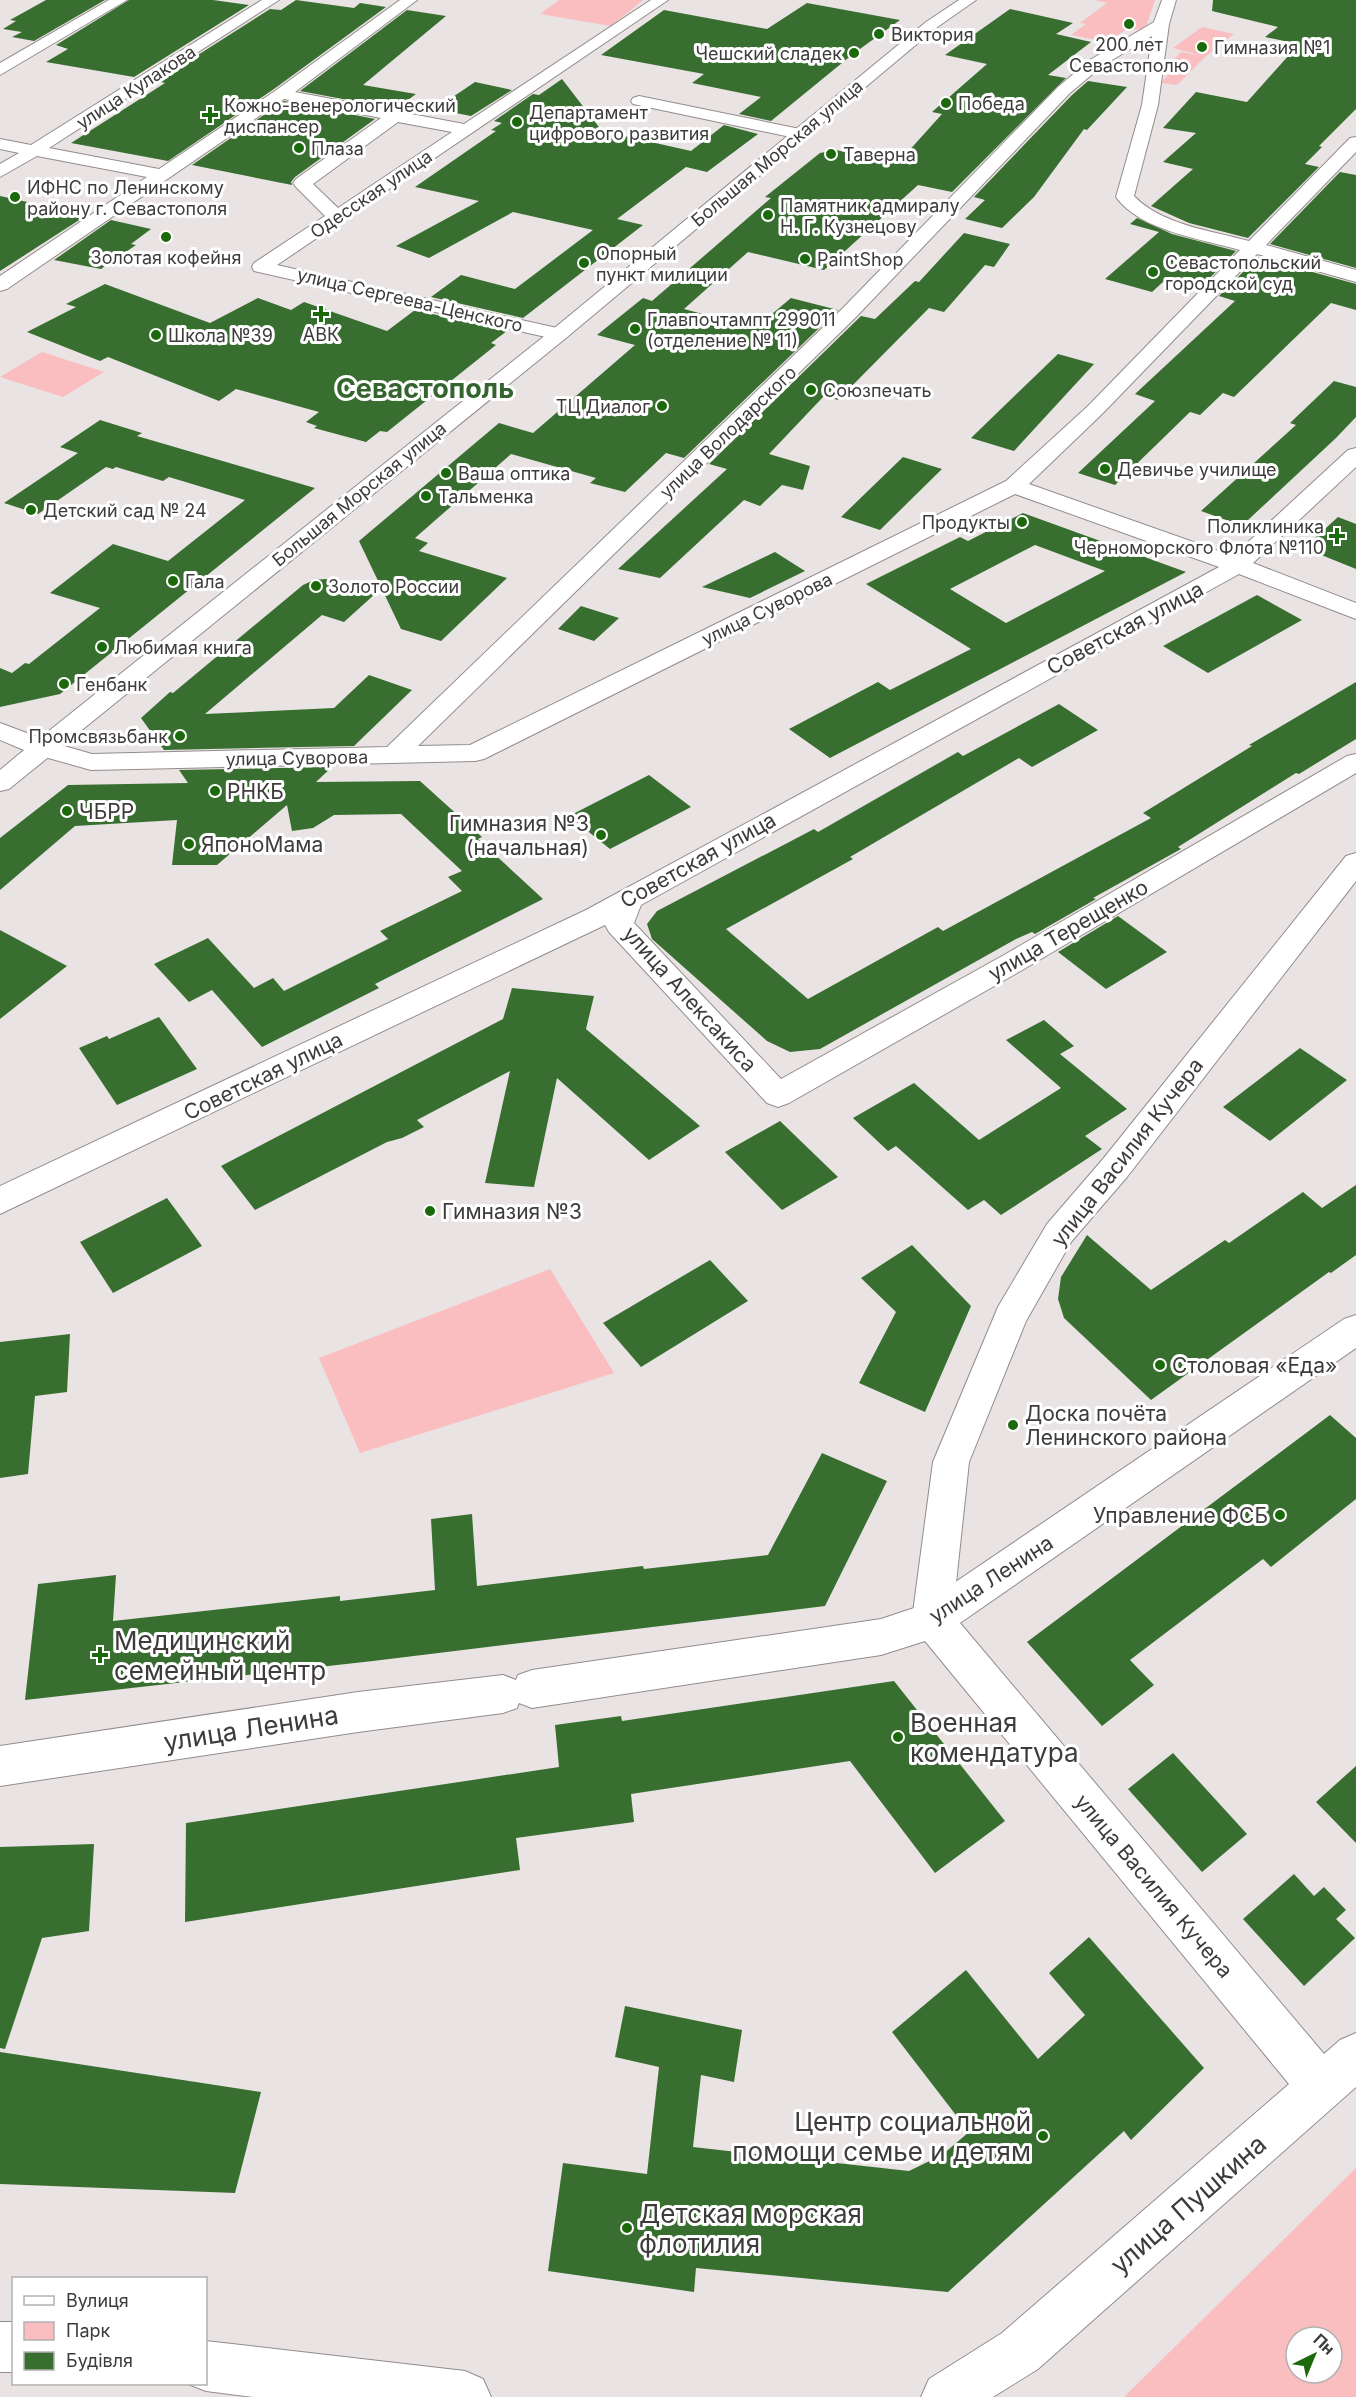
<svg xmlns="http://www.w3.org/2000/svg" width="1356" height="2397" font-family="Inter,sans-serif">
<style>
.green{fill:#fabdc0;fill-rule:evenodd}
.building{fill:#386f30;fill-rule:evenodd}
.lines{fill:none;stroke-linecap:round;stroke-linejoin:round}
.minor-casing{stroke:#938c8c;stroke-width:2}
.secondary-casing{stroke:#938c8c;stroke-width:2}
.minor{fill:#fff;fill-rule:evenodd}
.secondary{fill:#fff;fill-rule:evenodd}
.poi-dot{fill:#1a690b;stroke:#fff;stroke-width:2}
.labels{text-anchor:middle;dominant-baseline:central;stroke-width:6;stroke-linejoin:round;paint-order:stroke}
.far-poi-label{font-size:18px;fill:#3e3b3b;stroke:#fff;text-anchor:start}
.far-street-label{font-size:18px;fill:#3e3b3b;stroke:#fff}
.street-label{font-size:21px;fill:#3e3b3b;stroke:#fff}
.poi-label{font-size:21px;fill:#3e3b3b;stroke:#fff;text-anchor:start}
.near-poi-label{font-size:26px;fill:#3e3b3b;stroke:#fff;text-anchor:start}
.near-street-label{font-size:26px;fill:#3e3b3b;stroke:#fff}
.far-town-label{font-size:27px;font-weight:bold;fill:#35652e;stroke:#fff}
</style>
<rect width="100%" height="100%" fill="#eae3e3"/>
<!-- green -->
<g class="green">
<path d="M559 0H643L611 26 540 14Z"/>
<path d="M1095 0H1155L1145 30 1127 29 1107 42 1071 35 1086 24 1080 23 1107 3Z"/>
<path d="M1202 27 1234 34 1206 56 1177 85 1161 83 1171 71 1164 69 1181 52 1203 56 1173 48Z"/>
<path d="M42 352 104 372 63 397 0 377Z"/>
<path d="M550 1269 614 1373 360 1453 319 1358Z"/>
<path d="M1356 2168V2397H1124ZM1296 2337H1332V2373H1296Z"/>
</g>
<!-- building -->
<g class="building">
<path d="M46 0H105L34 41 12 37 22 32 3 29 16 21 10 20Z"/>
<path d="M129 0H213L249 5 134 77 46 62 68 49 56 45Z"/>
<path d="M296 0 354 8 360 3 386 7 274 89 168 161 71 143 165 83 157 81 270 9 281 10Z"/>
<path d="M1213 0H1356V109L1319 146 1322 147 1305 164 1319 167 1248 238 1189 223 1151 206 1193 169 1163 162 1196 133 1163 128 1196 92 1247 102 1299 44 1265 37 1278 27 1212 11Z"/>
<path d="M807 3 900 20 853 54 771 121 739 114 761 97 692 83 704 74 601 55 664 10 767 29Z"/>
<path d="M1010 9 1073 23 1056 34 1091 42 1048 75 1066 78 952 192 918 185 824 270 748 252 684 309 755 328 791 298 838 310 684 458 666 453 625 492 590 483 596 478 511 454 415 538 428 543 419 551 507 578 441 641 401 629 359 541 499 423 533 433 635 345 597 335 643 298 652 301 771 198 765 197 820 153 836 150 897 164 942 114 932 112 987 64 945 55Z"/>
<path d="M407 10 446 16 363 85 416 94 396 109 300 91Z"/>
<path d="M562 79 602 131 691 151 724 125 758 134 707 172 686 167 617 219 643 225 523 318 431 297 461 275 515 289 593 230 513 212 429 258 396 246 479 201 415 187 496 131 491 130 502 123 494 121 533 94 539 95Z"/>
<path d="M1088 81 1127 87 1087 130 1084 129 1034 197 1002 228 965 219 985 200 974 197 1072 95Z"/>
<path d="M475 82 512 90 471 116 435 109Z"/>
<path d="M284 101 375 119 295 177 291 182 292 185 192 165Z"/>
<path d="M1340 172 1356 175V268L1270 244Z"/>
<path d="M0 196 87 215 0 271Z"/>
<path d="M1137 218 1172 234 1236 251 1198 290 1164 281 1152 292 1105 279 1159 232 1130 224Z"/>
<path d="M111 220 151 229 131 244 136 245 101 269 54 260Z"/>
<path d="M964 233 1010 244 994 267 985 265 944 312 929 308 838 400 824 396 769 454 810 466 803 490 782 485 760 506 744 500 660 578 618 569 727 469 709 464 861 316 875 319 915 281 919 282Z"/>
<path d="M1258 257 1356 284V310L1331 303 1234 397 1223 393 1200 415 1190 412 1115 485 1078 473 1155 401 1135 394 1235 301 1219 296Z"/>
<path d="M105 284 210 323 258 298 291 310 304 302 387 331 415 310 507 331 491 343 496 345 387 432 380 431 366 442 314 428 317 426 306 422 319 412 236 389 219 401 108 357 100 361 27 332 76 307 66 304Z"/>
<path d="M1058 354 1094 364 1014 451 971 438Z"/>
<path d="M1334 381 1356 387V417L1336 438 1248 520 1229 521 1201 511 1296 425 1290 423Z"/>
<path d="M100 420 142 433 137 436 315 488 60 694 0 707V668L12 673 25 663 29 664 100 608 50 593 113 544 168 561 245 500 169 477 163 481 116 467 113 469 106 467 38 514 4 503 78 453 60 447Z"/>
<path d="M903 457 942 469 880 530 841 517Z"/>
<path d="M1023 513 1186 572 830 758 789 729 878 682 890 690 971 649 866 584 960 537 968 541ZM1035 545 1105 571 1006 623 950 589Z"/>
<path d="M1338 517 1356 524V569L1304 548Z"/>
<path d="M775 552 805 571 750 598 702 587Z"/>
<path d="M326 579 375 594 344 622 322 615 205 714 334 708 369 675 412 690 354 746 164 750 141 718 170 692 173 693 303 585 314 580Z"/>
<path d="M1257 595 1302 620 1208 673 1163 646Z"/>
<path d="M581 606 619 618 594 641 558 629Z"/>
<path d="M1356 682V739L1299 774 1296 773 1178 847 1181 849 1093 898 1096 899 1035 934 1032 932 1016 939 820 1049 790 1052 767 1041 652 939 647 924 657 911 814 829 818 832 958 752 963 756 1059 704 1098 730 1032 767 1019 758 850 857 853 859 726 929 808 999 938 927 943 931 1151 818 1143 813 1252 746 1249 745Z"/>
<path d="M332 767 316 782 420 781 482 837 478 839 543 899 375 984 379 988 262 1047 212 990 189 1002 154 964 208 938 254 988 273 978 284 991 388 939 380 931 462 891 448 877 462 871 401 814 334 815 313 828 292 831 287 805 217 865H172L177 820 75 826 0 890V838L68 785 188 783 179 770Z"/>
<path d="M649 775 691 807 610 849 569 816Z"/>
<path d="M1118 916 1167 952 1106 989 1058 952Z"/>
<path d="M0 930 67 966 0 1019Z"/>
<path d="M512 988 594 996 586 1029 700 1126 649 1160 557 1078 534 1187 485 1183 510 1071 417 1120 424 1127 402 1138 387 1142 255 1210 221 1166 503 1019Z"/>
<path d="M159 1017 197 1069 117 1105 79 1048 107 1036 109 1039Z"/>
<path d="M1044 1020 1074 1046 1060 1054 1127 1109 1085 1136 1102 1149 1001 1215 984 1200 968 1210 896 1146 888 1151 853 1118 914 1083 979 1140 1061 1088 1006 1040Z"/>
<path d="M1300 1048 1347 1080 1270 1141 1223 1107Z"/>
<path d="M780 1121 838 1177 782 1210 725 1152Z"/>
<path d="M1356 1185V1255L1331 1273 1329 1272 1151 1400 1064 1318 1058 1299 1061 1277 1087 1235 1151 1290 1225 1240 1229 1243 1303 1192 1322 1208Z"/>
<path d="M167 1198 202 1246 113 1293 80 1242Z"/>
<path d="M912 1245 971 1306 925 1412 859 1383 896 1312 861 1278Z"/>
<path d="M710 1260 748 1301 641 1367 603 1323Z"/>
<path d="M70 1334 67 1392 35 1396 28 1474 0 1478V1342Z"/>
<path d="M1330 1415 1356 1438V1499L1271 1567 1263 1559 1130 1660 1154 1685 1102 1726 1027 1642Z"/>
<path d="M822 1453 887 1481 825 1606 373 1661 25 1700 38 1584 116 1575 113 1621 340 1596V1601L435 1590 431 1519 472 1514 477 1586 643 1566 644 1569 768 1555Z"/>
<path d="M894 1681 1005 1821 935 1873 850 1761 631 1794 634 1822 516 1838 520 1870 185 1922 186 1823 559 1767 555 1725 621 1716 622 1721Z"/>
<path d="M1173 1753 1247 1834 1202 1872 1128 1789Z"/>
<path d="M1356 1766V1843L1316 1802Z"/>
<path d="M94 1844 89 1931 42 1938 5 2049 0 2048V1847Z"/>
<path d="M1294 1874 1314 1896 1324 1887 1346 1910 1336 1919 1355 1938 1304 1986 1243 1919Z"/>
<path d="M1089 1937 1204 2068 1131 2140 1124 2131 948 2292 696 2268 694 2292 548 2271 563 2163 647 2174 659 2067 615 2057 625 2006 742 2030 734 2082 701 2075 693 2147 909 2171 942 2155 969 2132 892 2032 966 1970 1038 2059 1085 2015 1049 1973Z"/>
<path d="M0 2052 261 2092 235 2193 0 2184Z"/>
</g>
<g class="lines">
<defs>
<g id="minor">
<path d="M109 0H127L0 75V63Z"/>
<path d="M262 0H279L49 148 159 169 275 91 400 0H417L295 92 464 124 651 0H668L277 265 566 330 569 334 566 338 559 340 254 271 252 267 254 263 325 216 296 187 293 183 296 179 381 118 284 99 7 289 0 291V276L147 177 37 156 0 177V164L19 153 0 149V139L31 145ZM398 122 452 132 338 208 313 184Z"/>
<path d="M1162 0H1176L1169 24 1158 105 1134 196C1161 225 1213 231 1249 241L1350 138 1356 137V152L1266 245 1356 270V282L1257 254 1102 414 1029 484 1233 556 1348 450 1356 448V467L1253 563 1356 603V619L1239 574 641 905 634 923 781 1079 1004 955 1347 756 1356 754V773L1024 969 789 1103 778 1107 767 1103 609 932 605 925 0 1214V1186L586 910 1219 567 1015 494 484 759 475 761 91 770 34 754 30 748 34 742 43 740 92 754 387 747 842 309 1058 87 1090 60 1154 22ZM1152 36 1142 105 1116 197C1140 231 1202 239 1240 250L1088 406 1006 481 470 745 418 746 856 317 1070 93 1102 66Z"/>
<path d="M639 96 800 129 806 130 808 134 806 138 800 139 633 104 631 101 633 98Z"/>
<path d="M1356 853V881L1127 1177 1071 1242 1026 1321 969 1462 952 1620 946 1633 932 1638 918 1633 912 1620 933 1462 998 1307 1047 1224 1103 1159 1346 856Z"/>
</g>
<g id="secondary">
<path d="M959 0H976L936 28 566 338 9 789 0 791V770L24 750 0 740V723L40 738 552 330 926 22Z"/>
<path d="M1356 1315V1348L960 1623 1324 2054 1340 2040 1356 2033V2087L1038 2369 993 2397H921L929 2379 1002 2333 1289 2084 925 1641 881 1655 532 1708 519 1703 517 1708 503 1713 358 1732 0 1786V1746L358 1692 503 1675 516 1680 518 1675 532 1670 881 1619 920 1606 1344 1319Z"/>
<rect x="0" y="2322" width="14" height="50"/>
<path d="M206 2341 465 2371 483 2379 491 2397H253L206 2391 188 2384H206Z"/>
</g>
</defs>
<!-- minor casing -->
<use href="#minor" class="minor-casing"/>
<!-- secondary casing -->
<use href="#secondary" class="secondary-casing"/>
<!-- minor -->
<use href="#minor" class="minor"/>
<!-- secondary -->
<use href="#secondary" class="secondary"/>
</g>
<!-- markers -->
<g class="poi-dot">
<circle cx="1129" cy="24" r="6"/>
<circle cx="879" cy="34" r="6"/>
<circle cx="1202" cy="47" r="6"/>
<circle cx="854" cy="53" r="6"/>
<circle cx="946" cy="103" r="6"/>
<path d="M207 106h6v6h6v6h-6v6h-6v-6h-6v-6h6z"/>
<circle cx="517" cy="122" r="6"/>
<circle cx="299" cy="148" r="6"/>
<circle cx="831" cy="154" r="6"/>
<circle cx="15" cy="197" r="6"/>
<circle cx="768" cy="215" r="6"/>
<circle cx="166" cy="237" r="6"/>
<circle cx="805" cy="259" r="6"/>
<circle cx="584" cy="263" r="6"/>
<circle cx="1153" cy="272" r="6"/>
<path d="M318 305h6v6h6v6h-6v6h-6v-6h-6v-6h6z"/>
<circle cx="635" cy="329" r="6"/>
<circle cx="156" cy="335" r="6"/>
<circle cx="811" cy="390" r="6"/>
<circle cx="662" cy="406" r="6"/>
<circle cx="1105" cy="469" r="6"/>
<circle cx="446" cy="473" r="6"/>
<circle cx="426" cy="496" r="6"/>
<circle cx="31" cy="510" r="6"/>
<circle cx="1022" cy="522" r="6"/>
<path d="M1334 527h6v6h6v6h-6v6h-6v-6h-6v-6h6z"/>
<circle cx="173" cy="581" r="6"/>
<circle cx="316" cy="586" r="6"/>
<circle cx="102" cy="647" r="6"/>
<circle cx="64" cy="684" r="6"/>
<circle cx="180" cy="736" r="6"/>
<circle cx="215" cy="791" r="6"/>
<circle cx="67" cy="811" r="6"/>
<circle cx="601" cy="835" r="6"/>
<circle cx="189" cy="844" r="6"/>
<circle cx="430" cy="1211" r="6"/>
<circle cx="1160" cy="1365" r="6"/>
<circle cx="1013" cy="1425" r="6"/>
<circle cx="1280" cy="1515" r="6"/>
<path d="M97 1646h6v6h6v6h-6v6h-6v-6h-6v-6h6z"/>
<circle cx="898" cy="1737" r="6"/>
<circle cx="1043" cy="2136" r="6"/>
<circle cx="627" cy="2228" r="6"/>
</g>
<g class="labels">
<!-- far-poi labels -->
<g class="far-poi-label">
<text x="891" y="34">Виктория</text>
<text x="1129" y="44" text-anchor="middle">200 лет<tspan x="1129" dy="21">Севастополю</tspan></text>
<text x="1214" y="47">Гимназия №1</text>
<text x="842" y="53" text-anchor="end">Чешский сладек</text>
<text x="958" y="103">Победа</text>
<text x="224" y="105">Кожно-венерологический<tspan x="224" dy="21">диспансер</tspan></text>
<text x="529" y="112">Департамент<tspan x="529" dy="21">цифрового развития</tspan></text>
<text x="311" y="148">Плаза</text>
<text x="843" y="154">Таверна</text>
<text x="27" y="187">ИФНС по Ленинскому<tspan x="27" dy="21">району г. Севастополя</tspan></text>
<text x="780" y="205">Памятник адмиралу<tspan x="780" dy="21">Н. Г. Кузнецову</tspan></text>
<text x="596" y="253">Опорный<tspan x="596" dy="21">пункт милиции</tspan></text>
<text x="166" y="257" text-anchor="middle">Золотая кофейня</text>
<text x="817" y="259">PaintShop</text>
<text x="1165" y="262">Севастопольский<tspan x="1165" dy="21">городской суд</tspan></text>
<text x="647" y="319">Главпочтампт 299011<tspan x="647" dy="21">(отделение № 11)</tspan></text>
<text x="321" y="334" text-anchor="middle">АВК</text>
<text x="168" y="335">Школа №39</text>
<text x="823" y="390">Союзпечать</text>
<text x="650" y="406" text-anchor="end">ТЦ Диалог</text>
<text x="1117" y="469">Девичье училище</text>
<text x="458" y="473">Ваша оптика</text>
<text x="438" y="496">Тальменка</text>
<text x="43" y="510">Детский сад № 24</text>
<text x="1010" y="522" text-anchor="end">Продукты</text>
<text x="1324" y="526" text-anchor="end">Поликлиника<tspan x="1324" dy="21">Черноморского Флота №110</tspan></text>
<text x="185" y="581">Гала</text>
<text x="328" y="586">Золото России</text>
<text x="114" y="647">Любимая книга</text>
<text x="76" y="684">Генбанк</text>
<text x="168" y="736" text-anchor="end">Промсвязьбанк</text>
</g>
<!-- far-street labels -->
<g class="far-street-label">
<text transform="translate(136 87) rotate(-33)">улица Кулакова</text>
<text transform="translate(777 153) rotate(-40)">Большая Морская улица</text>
<text transform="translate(371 194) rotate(-34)">Одесская улица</text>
<text transform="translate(410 300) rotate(13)">улица Сергеева-Ценского</text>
<text transform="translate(728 432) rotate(-44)">улица Володарского</text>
<text transform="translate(359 494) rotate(-39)">Большая Морская улица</text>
<text transform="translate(767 609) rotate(-26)">улица Суворова</text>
<text transform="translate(297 758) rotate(-1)">улица Суворова</text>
</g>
<!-- street labels -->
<g class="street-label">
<text transform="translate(1125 628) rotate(-28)">Советская улица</text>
<text transform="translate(698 860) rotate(-29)">Советская улица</text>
<text transform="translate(1068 930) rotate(-30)">улица Терещенко</text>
<text transform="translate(690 999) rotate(48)">улица Алексакиса</text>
<text transform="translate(263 1076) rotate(-26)">Советская улица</text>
<text transform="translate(1127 1152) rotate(-52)">улица Василия Кучера</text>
<text transform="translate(991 1579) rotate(-33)">улица Ленина</text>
<text transform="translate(1154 1886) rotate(50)">улица Василия Кучера</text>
</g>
<!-- poi labels -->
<g class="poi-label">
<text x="227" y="791">РНКБ</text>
<text x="79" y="811">ЧБРР</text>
<text x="589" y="823" text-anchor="end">Гимназия №3<tspan x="589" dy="24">(начальная)</tspan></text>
<text x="201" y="844">ЯпоноМама</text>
<text x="442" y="1211">Гимназия №3</text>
<text x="1172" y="1365">Столовая «Еда»</text>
<text x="1025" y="1413">Доска почёта<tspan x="1025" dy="24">Ленинского района</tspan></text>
<text x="1268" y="1515" text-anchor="end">Управление ФСБ</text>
</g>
<!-- near-poi labels -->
<g class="near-poi-label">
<text x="114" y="1640">Медицинский<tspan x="114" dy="30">семейный центр</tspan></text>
<text x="910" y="1722">Военная<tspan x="910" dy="30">комендатура</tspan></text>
<text x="1031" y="2121" text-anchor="end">Центр социальной<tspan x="1031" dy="30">помощи семье и детям</tspan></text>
<text x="639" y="2213">Детская морская<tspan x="639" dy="30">флотилия</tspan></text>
</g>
<!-- near-street labels -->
<g class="near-street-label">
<text transform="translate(251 1728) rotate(-9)">улица Ленина</text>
<text transform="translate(1188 2204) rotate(-41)">улица Пушкина</text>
</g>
<!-- far-town labels -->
<g class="far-town-label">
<text x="425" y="388">Севастополь</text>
</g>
</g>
<!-- legend -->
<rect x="12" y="2277" width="195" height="108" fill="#ffffff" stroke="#b2b1b1" stroke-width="1.5"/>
<rect x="24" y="2296" width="30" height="9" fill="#ffffff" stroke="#b2b1b1" stroke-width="1.5"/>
<text x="66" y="2307" font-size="18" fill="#3e3b3b">Вулиця</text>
<rect x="24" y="2322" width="30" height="18" fill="#fabdc0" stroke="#b2b1b1" stroke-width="1.5"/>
<text x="66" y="2337" font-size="18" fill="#3e3b3b">Парк</text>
<rect x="24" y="2352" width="30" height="18" fill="#386f30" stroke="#b2b1b1" stroke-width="1.5"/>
<text x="66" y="2367" font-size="18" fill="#3e3b3b">Будівля</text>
<!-- north arrow -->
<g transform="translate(1314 2355) rotate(43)"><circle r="28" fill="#ffffff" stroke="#b2b1b1" stroke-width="1.5"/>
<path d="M0-4.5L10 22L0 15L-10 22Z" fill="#1a690b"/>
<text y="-9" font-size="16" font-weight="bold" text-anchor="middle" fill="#3e3b3b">Пн</text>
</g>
</svg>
